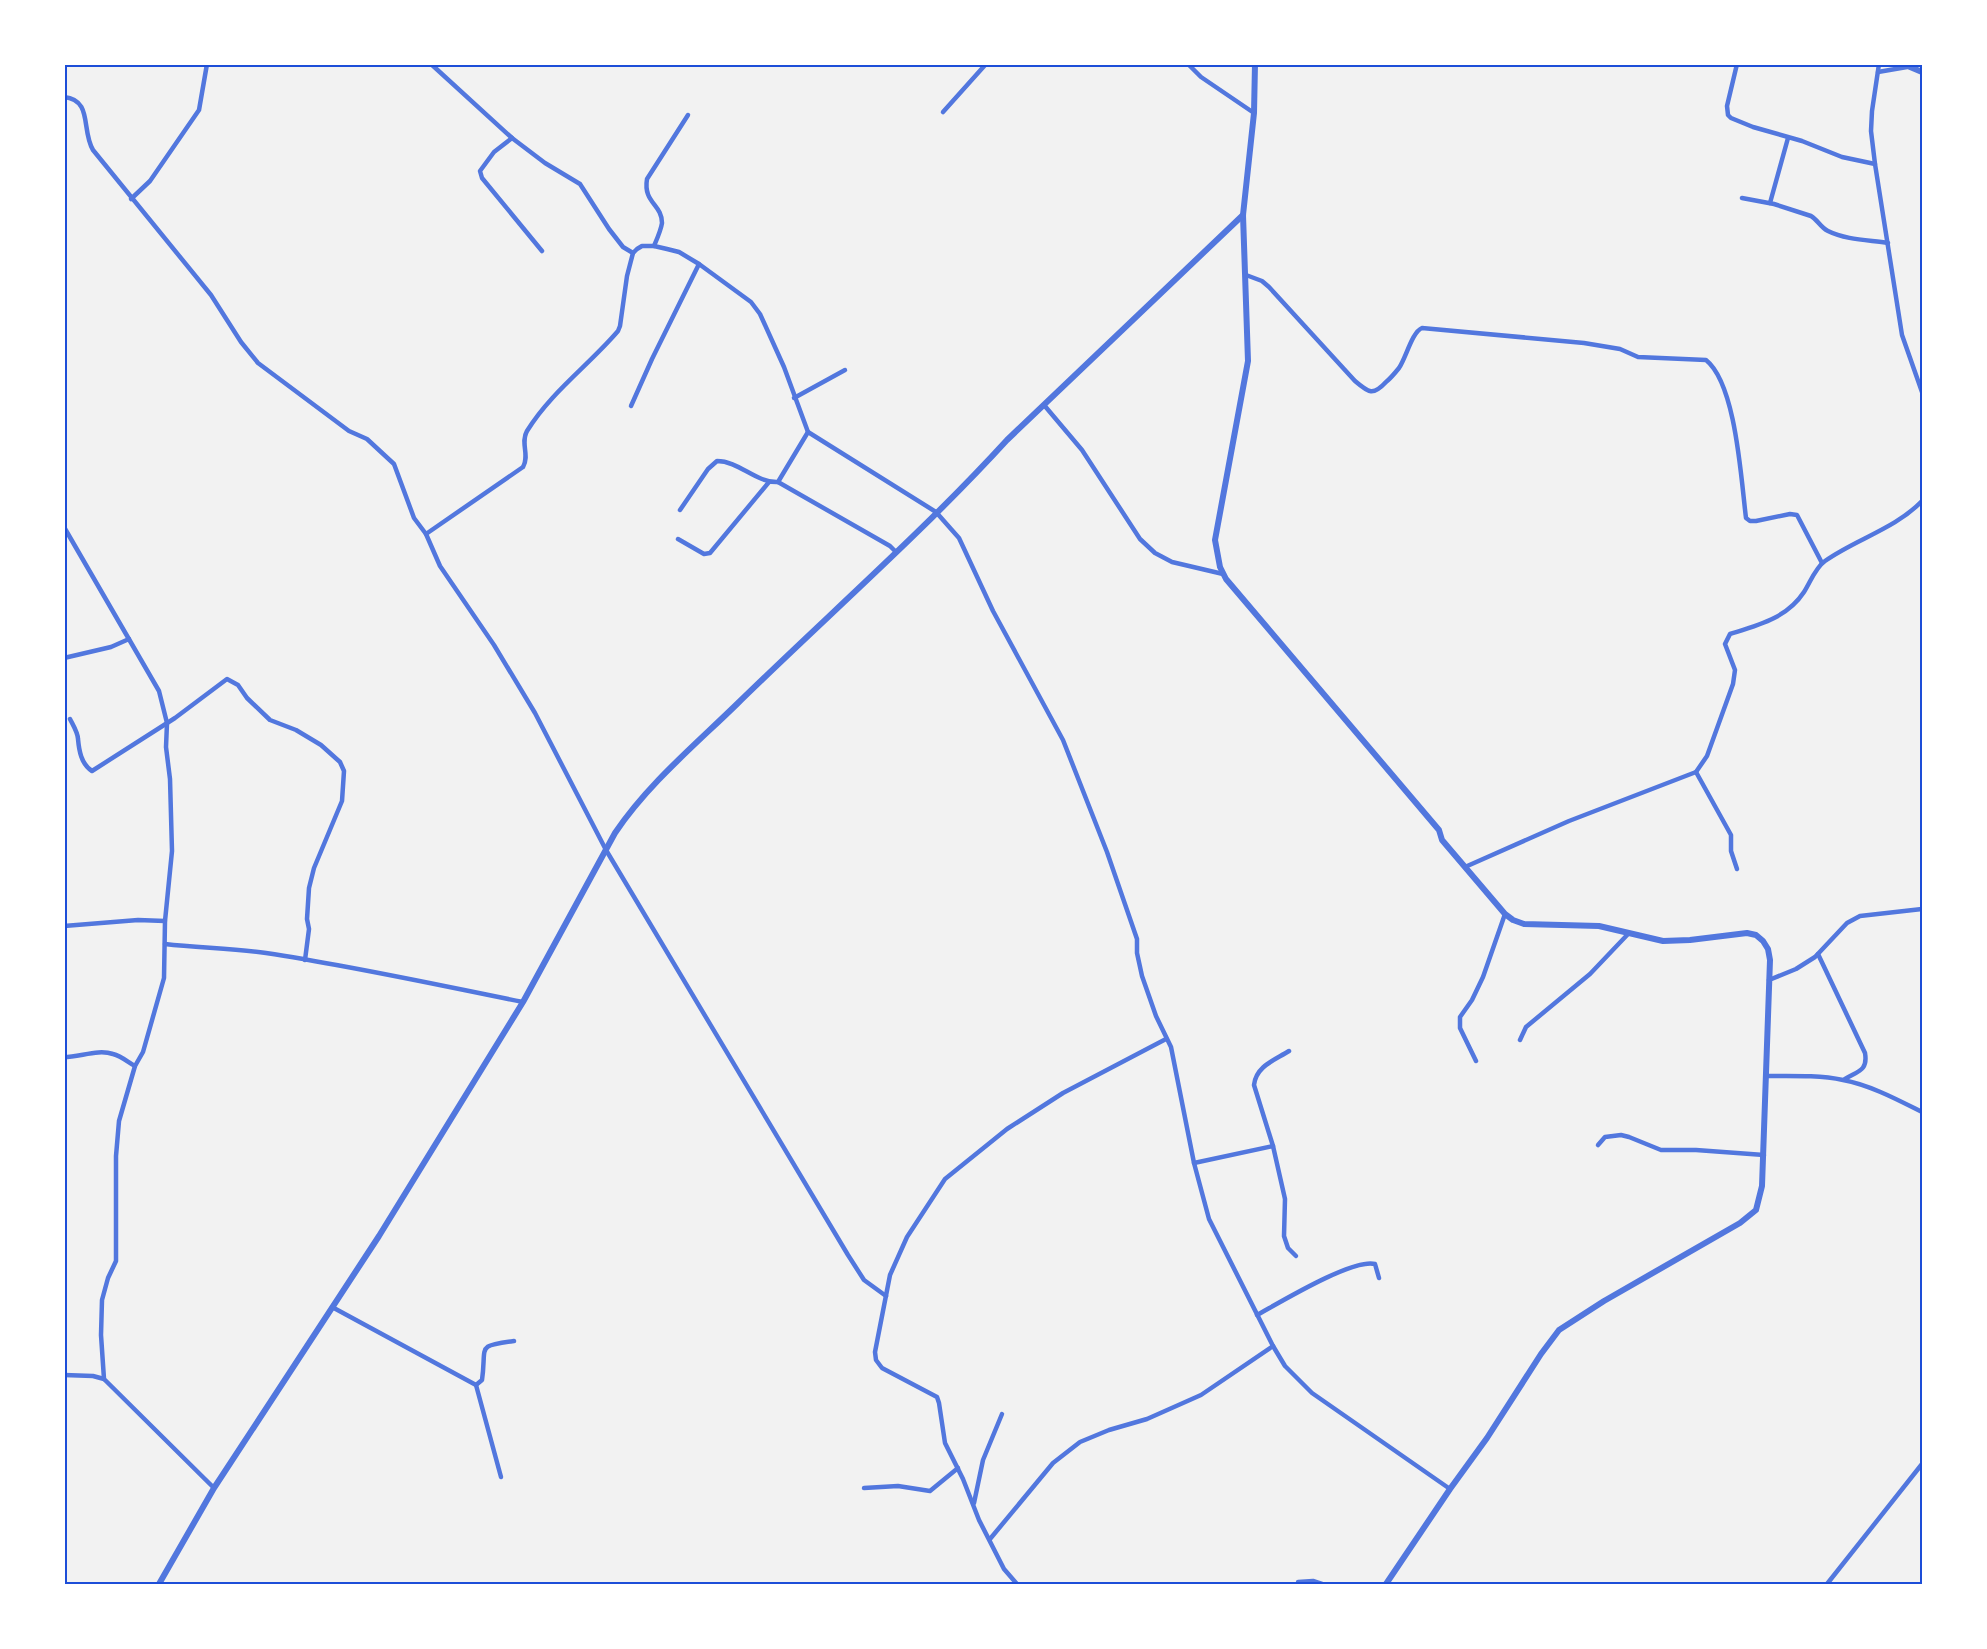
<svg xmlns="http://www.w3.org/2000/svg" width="1987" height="1649" font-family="'Asap Condensed',sans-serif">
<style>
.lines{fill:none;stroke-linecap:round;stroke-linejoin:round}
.minor{stroke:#5277de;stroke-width:4.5}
.tertiary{stroke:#5277de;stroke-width:6}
.neatline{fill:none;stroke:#1d4ed8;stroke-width:2}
</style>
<rect width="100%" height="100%" fill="#f2f2f2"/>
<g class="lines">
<!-- minor -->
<g class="minor">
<path d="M431 64 512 138 545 163 580 184 609 229 623 247 633 253"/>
<path d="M1188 64 1201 77 1254 113"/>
<path d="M1737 64 1727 106 1728 115 1731 118 1753 127 1802 141 1842 157 1875 164"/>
<path d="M1879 64 1872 111 1871 131 1875 164 1902 335 1922 392"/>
<path d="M1878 72 1907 67"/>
<path d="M64 97C93 100 81 130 93 150L211 295 241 342 258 363 349 431 367 439 394 464 414 518 426 534 440 566 494 645 535 713 606 850 848 1255 864 1280 886 1296"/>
<path d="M943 112 986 64"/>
<path d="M512 138 494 152 480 171 482 178 542 251"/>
<path d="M1742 198 1774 204 1811 216C1818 220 1820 227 1828 231 1846 240 1869 240 1888 243"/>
<path d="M131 199 150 181 199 110 207 64"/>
<path d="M1770 203 1788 138"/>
<path d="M654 246C657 239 661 230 662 223 662 204 643 203 647 179L688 115"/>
<path d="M1246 275 1262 281 1269 287 1355 381C1369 393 1373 396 1386 382 1391 378 1395 373 1399 368 1406 358 1412 332 1422 328L1584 343 1620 349 1638 357 1706 360C1736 384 1741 479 1746 518L1750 521H1756L1790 514 1797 515 1822 563"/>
<path d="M794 398 845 370"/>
<path d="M1044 405 1082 450 1140 539 1155 553 1172 562 1223 574"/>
<path d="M631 406 652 359 699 264"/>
<path d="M778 482 890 546 896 552"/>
<path d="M680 510 708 469 717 461C739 461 756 483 778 482L808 432"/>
<path d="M64 527 159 691 167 723 166 747 170 779 172 851 165 921 164 978 143 1052 135 1066 119 1121 116 1156V1261L108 1278 102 1300 101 1335 104 1379 214 1488"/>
<path d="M426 534 523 467C530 455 520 443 527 431 551 392 589 365 618 331L620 326 627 276 633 253 637 249 642 246H654L667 249 679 252 699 264 751 302 760 314 784 367 808 432 936 512 951 529 959 538 993 611 1063 740 1107 852 1137 939V953L1142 976 1156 1016 1171 1047 1194 1163 1209 1219 1273 1346 1285 1366 1312 1393 1450 1489"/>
<path d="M678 539 704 554 710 553 769 482"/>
<path d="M64 658 111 647 129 639"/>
<path d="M70 719C73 725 78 733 78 739 79 750 81 764 92 771L175 718 227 679 238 685 247 698 270 720 296 730 321 745 340 762 344 771 342 801 314 868 309 888 307 919 309 929 305 960"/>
<path d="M1696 772 1731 835V851L1737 869"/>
<path d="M1465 867 1569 821 1696 772 1707 756 1733 684 1735 670 1725 644 1730 634C1759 625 1787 618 1804 592 1810 583 1815 568 1825 561 1856 539 1895 529 1922 501"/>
<path d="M64 926 138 920 165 921"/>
<path d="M165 944C199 948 232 948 266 953 352 966 438 985 523 1002"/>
<path d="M1818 954 1865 1053C1868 1071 1858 1071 1845 1079"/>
<path d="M1769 980 1796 969 1815 957 1847 923 1860 916 1922 909"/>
<path d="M1520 1040 1526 1027 1590 974 1629 933"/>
<path d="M64 1057C80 1057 98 1049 113 1054 121 1056 128 1062 135 1066"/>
<path d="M1476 1061 1460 1028V1017L1472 1000 1483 977 1505 914"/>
<path d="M1767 1076C1792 1076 1819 1075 1843 1080 1870 1085 1898 1100 1922 1112"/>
<path d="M1598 1145 1605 1137 1621 1135 1629 1137 1661 1150H1696L1764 1155"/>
<path d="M1273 1146 1285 1199 1284 1236 1288 1248 1296 1256"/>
<path d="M1194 1163 1273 1146 1254 1085C1256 1066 1275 1060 1289 1051"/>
<path d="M332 1307 476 1385 501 1477"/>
<path d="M1257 1315C1279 1303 1353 1258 1375 1264L1379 1278"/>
<path d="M64 1375 93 1376 104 1379"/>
<path d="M476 1385 482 1380C487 1346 475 1346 514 1341"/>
<path d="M864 1488 898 1486 930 1491 958 1468"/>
<path d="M974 1503 983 1460 1002 1414"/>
<path d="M990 1539 1053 1463 1080 1442 1109 1430 1147 1419 1201 1395 1273 1346"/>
<path d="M1298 1582 1313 1581 1322 1584"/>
<path d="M1017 1584 1004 1569 979 1520 963 1479 945 1443 939 1403 937 1397 882 1368 876 1360 875 1352 890 1275 907 1237 945 1179 1007 1129 1063 1093 1166 1039"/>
<path d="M1827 1584 1922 1464"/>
</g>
<!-- tertiary -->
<g class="tertiary">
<path d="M1255 64 1254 113 1243 215 1248 361 1215 540 1220 567 1226 579 1439 830 1442 840 1505 914 1513 920 1524 924 1599 926 1663 941 1690 940 1747 933 1756 935 1763 941 1768 949 1770 960 1762 1186 1756 1210 1740 1223 1604 1301 1559 1330 1541 1354 1487 1438 1450 1489 1386 1584"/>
<path d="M1903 64 1922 72"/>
<path d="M159 1584 214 1488 379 1236 523 1002 615 833C648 784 695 745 737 704 827 616 922 533 1007 440L1243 215"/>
</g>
</g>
<!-- border -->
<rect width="1987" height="1649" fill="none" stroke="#ffffff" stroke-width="132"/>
<rect x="66" y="66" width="1855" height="1517" class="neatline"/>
</svg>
